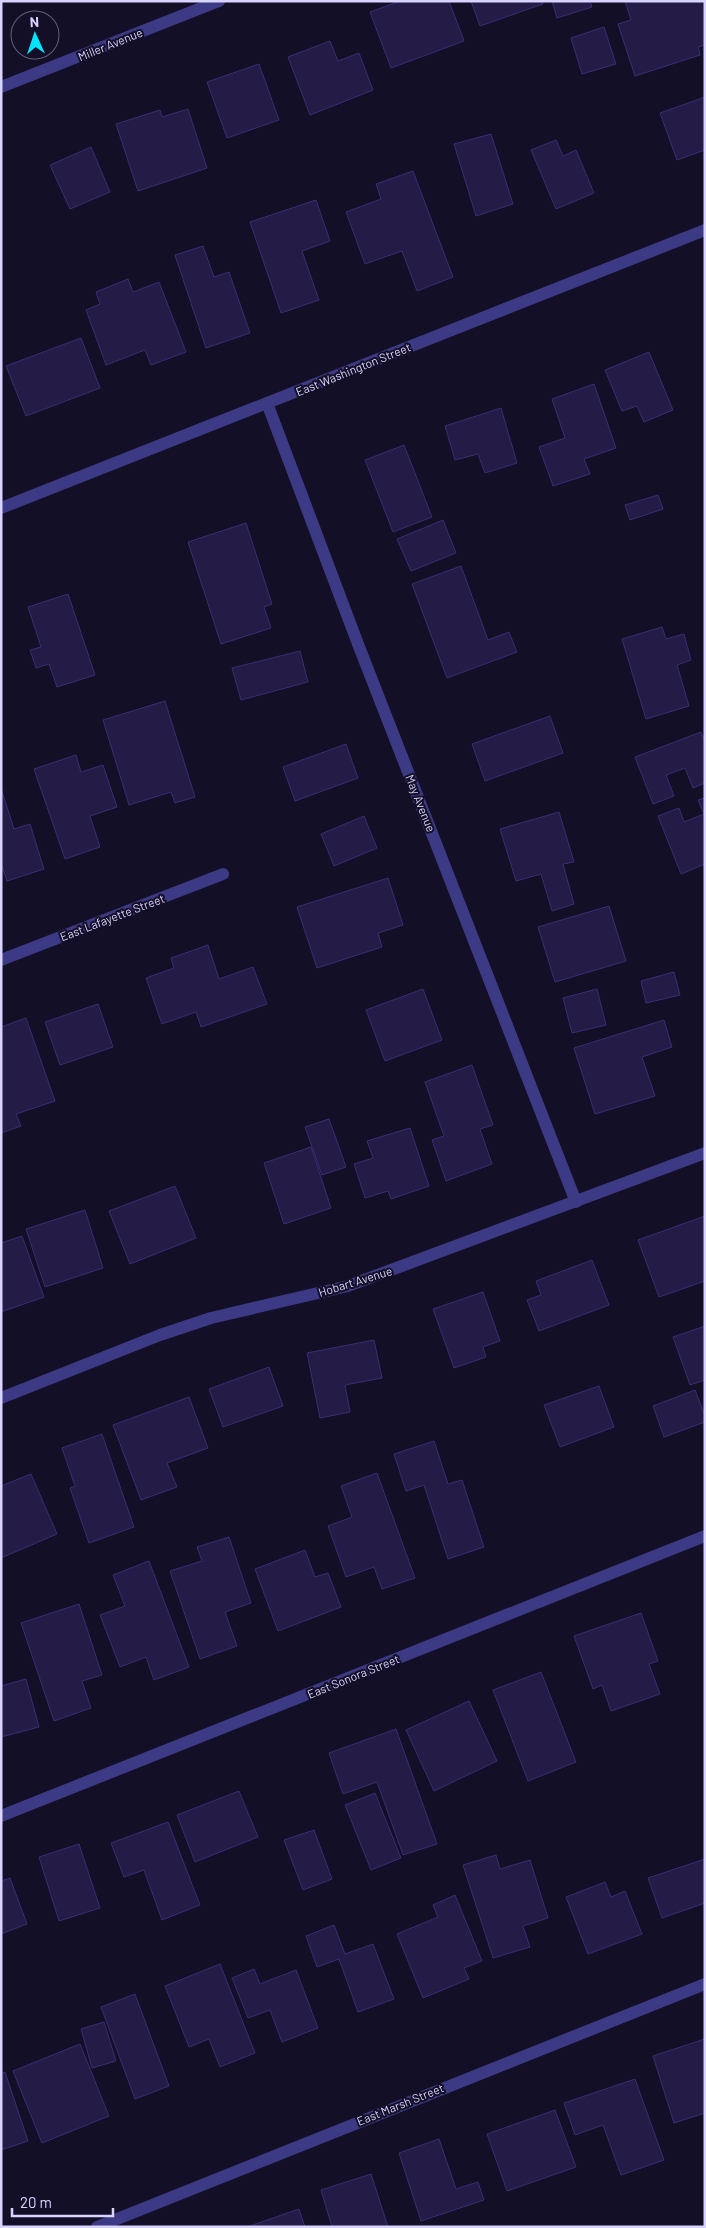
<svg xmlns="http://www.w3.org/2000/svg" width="706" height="2228" font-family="Barlow,sans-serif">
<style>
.building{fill:#241b47;stroke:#3b2d73}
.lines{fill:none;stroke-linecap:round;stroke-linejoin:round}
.minor{stroke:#3d3a85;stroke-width:12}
.labels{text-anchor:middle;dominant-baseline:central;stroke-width:4;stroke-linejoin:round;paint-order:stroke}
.street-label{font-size:12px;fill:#d9d4ff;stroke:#130f26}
</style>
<rect width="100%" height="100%" fill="#130f26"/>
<!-- building -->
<g class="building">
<path d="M400 1H449L464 41 391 68 370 12Z"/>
<path d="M471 1H542L543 4 480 26Z"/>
<path d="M552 1H590L592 7 557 18Z"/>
<path d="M625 1H705V45L698 47 700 55 635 76 618 24 631 20Z"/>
<path d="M604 27 616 64 582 74 571 38Z"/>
<path d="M330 41 338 61 359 53 373 90 310 115 288 57Z"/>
<path d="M259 64 279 120 227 138 207 82Z"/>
<path d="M705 97V150L677 160 660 113Z"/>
<path d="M188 109 207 168 138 191 116 124 160 110 162 117Z"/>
<path d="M491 134 513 204 476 216 454 144Z"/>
<path d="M556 140 563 156 576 150 594 193 556 209 531 150Z"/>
<path d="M91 147 110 192 70 209 50 165Z"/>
<path d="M413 171 453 277 417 291 402 251 365 264 346 212 381 199 376 184Z"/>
<path d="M316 200 330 241 302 251 319 300 281 313 250 222Z"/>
<path d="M203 246 214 277 229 272 250 333 206 348 175 255Z"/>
<path d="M128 279 133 292 159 282 186 352 151 365 145 350 106 365 86 310 100 304 96 292Z"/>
<path d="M81 338 100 388 26 416 6 366Z"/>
<path d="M649 352 673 410 644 422 637 406 622 411 605 370Z"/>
<path d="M594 384 616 448 584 459 590 474 553 486 539 447 565 438 552 399Z"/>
<path d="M501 408 517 463 485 473 478 454 455 460 445 426Z"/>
<path d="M404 445 432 517 393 532 365 460Z"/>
<path d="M658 495 663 509 630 520 625 505Z"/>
<path d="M443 520 456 553 411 571 397 539Z"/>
<path d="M246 523 272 604 264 607 271 628 221 644 188 542Z"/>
<path d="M461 566 488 640 509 632 517 652 447 678 412 584Z"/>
<path d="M68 594 95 675 57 687 49 664 36 668 30 650 41 647 28 607Z"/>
<path d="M662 627 666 639 684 634 691 660 677 665 689 706 646 719 622 639Z"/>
<path d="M300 651 308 682 241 700 232 668Z"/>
<path d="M165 701 195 797 175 803 171 792 129 805 103 720Z"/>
<path d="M550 716 563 753 485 781 472 744Z"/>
<path d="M701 732 705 742V783L693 788 685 768 666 775 674 796 653 804 635 757Z"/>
<path d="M346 744 358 778 295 801 283 767Z"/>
<path d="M76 755 81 772 103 765 117 807 90 816 100 847 65 859 34 769Z"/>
<path d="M1 788 14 829 30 824 44 869 7 881 1 863Z"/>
<path d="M705 798V864L681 874 658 816 679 808 684 822 704 814 698 800Z"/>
<path d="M559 812 574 862 563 864 574 904 552 911 541 874 516 881 500 829Z"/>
<path d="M364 816 377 848 334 866 321 834Z"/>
<path d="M388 878 403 925 378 933 382 947 317 968 297 907Z"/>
<path d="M609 906 626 961 555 982 538 927Z"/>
<path d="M208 945 219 979 253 967 267 1004 201 1027 196 1012 162 1024 146 978 174 968 171 958Z"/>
<path d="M674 972 680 995 646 1003 641 981Z"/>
<path d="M423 989 442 1040 385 1061 366 1010Z"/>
<path d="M597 989 606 1025 572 1033 563 998Z"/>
<path d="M98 1004 113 1047 60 1065 45 1022Z"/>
<path d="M26 1018 55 1101 16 1114 21 1126 1 1133V1027Z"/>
<path d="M664 1020 672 1047 642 1057 655 1096 595 1114 574 1048Z"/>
<path d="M472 1065 493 1125 480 1129 492 1164 446 1181 432 1140 444 1136 425 1082Z"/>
<path d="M329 1119 346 1167 322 1175 305 1127Z"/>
<path d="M410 1128 429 1186 391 1199 388 1191 365 1198 354 1164 373 1158 367 1141Z"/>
<path d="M311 1147 331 1208 284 1224 264 1163Z"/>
<path d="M175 1186 196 1238 130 1264 109 1211Z"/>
<path d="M85 1210 103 1268 45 1287 26 1229Z"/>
<path d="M705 1216V1281L659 1297 638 1240Z"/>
<path d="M22 1236 44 1297 1 1312V1243Z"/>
<path d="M592 1260 609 1305 539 1331 527 1300 541 1295 536 1281Z"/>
<path d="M483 1292 500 1341 483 1347 486 1357 454 1368 433 1309Z"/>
<path d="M705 1326V1380L690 1385 673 1337Z"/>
<path d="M374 1340 382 1378 345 1385 350 1412 320 1418 307 1353Z"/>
<path d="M269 1367 283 1406 223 1427 209 1389Z"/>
<path d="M599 1386 614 1427 560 1447 544 1405Z"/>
<path d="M695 1390 705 1416V1422L664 1437 653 1406Z"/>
<path d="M189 1397 208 1448 167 1463 177 1487 141 1500 113 1425Z"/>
<path d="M102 1434 134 1527 89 1543 70 1488 75 1486 62 1448Z"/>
<path d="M434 1441 448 1484 462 1480 484 1547 448 1559 424 1485 406 1491 394 1454Z"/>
<path d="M377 1473 415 1578 382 1589 374 1567 346 1577 328 1526 352 1517 341 1486Z"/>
<path d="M31 1474 57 1534 1 1558V1486Z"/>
<path d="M229 1537 251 1603 225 1612 237 1646 200 1659 170 1571 202 1561 197 1547Z"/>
<path d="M305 1550 315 1577 328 1573 341 1607 278 1631 255 1569Z"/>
<path d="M149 1561 189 1667 154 1680 146 1657 120 1667 100 1615 125 1606 113 1575Z"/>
<path d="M79 1604 102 1675 82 1681 91 1708 54 1721 21 1623Z"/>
<path d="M641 1613 658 1661 649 1664 660 1694 611 1711 602 1685 593 1689 574 1636Z"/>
<path d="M541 1672 576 1762 528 1781 493 1690Z"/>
<path d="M26 1679 39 1727 1 1737V1686Z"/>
<path d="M469 1701 497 1761 434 1791 406 1730Z"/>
<path d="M396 1729 437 1844 403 1855 377 1782 343 1794 329 1753Z"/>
<path d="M239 1791 258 1837 195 1862 177 1815Z"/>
<path d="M375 1793 401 1858 371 1870 345 1805Z"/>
<path d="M168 1822 200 1905 162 1920 144 1870 124 1877 111 1843Z"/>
<path d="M314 1830 332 1879 303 1890 284 1840Z"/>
<path d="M79 1844 100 1908 59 1921 39 1857Z"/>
<path d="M496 1855 500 1869 530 1860 548 1918 523 1926 530 1947 493 1958 463 1865Z"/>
<path d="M705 1859V1903L662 1918 648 1878Z"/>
<path d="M10 1878 27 1924 1 1934V1881Z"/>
<path d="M605 1882 611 1897 625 1891 642 1934 588 1954 566 1897Z"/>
<path d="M455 1895 482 1961 464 1968 469 1979 423 1998 397 1934 438 1917 433 1905Z"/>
<path d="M334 1925 345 1954 373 1944 394 1999 358 2012 339 1959 317 1967 306 1936Z"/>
<path d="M220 1964 255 2053 220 2067 209 2039 189 2047 165 1986Z"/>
<path d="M254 1969 260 1984 296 1970 318 2028 282 2042 270 2010 248 2018 232 1978Z"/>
<path d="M135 1994 169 2086 135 2099 101 2007Z"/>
<path d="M104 2022 116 2061 92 2068 81 2029Z"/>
<path d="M705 2039V2113L674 2123 653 2056Z"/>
<path d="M80 2044 109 2116 42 2143 13 2071Z"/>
<path d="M5 2072 28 2141 1 2150V2074Z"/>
<path d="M635 2079 664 2160 621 2175 603 2125 575 2135 564 2103Z"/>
<path d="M555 2110 576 2167 507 2191 487 2134Z"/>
<path d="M439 2139 456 2189 478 2182 484 2200 421 2221 399 2153Z"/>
<path d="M371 2174 388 2227H332L321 2190Z"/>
<path d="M299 2209 305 2227H247Z"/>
</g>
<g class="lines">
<!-- minor -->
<g class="minor">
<path d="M1 87 219 1"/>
<path d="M267 403 358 644 576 1202"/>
<path d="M1 508 705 230"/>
<path d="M1 960 223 874"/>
<path d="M1 1398 160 1335 211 1318 348 1286 705 1153"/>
<path d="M1 1816 705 1536"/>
<path d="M97 2227 705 1984"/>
</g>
</g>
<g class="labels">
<!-- street labels -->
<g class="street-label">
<text transform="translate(110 44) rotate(-22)">Miller Avenue</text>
<text transform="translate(353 369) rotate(-22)">East Washington Street</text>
<text transform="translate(421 803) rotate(68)">May Avenue</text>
<text transform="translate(112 917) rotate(-21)">East Lafayette Street</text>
<text transform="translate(355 1281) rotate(-17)">Hobart Avenue</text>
<text transform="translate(353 1676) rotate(-22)">East Sonora Street</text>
<text transform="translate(400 2104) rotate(-22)">East Marsh Street</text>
</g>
</g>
<!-- border -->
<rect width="706" height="2228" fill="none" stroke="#d9d4ff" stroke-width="5"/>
<!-- north arrow -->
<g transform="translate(35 35) rotate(357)"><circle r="24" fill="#130f26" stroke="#625e7d"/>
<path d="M0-4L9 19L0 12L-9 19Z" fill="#00e5ff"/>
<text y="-8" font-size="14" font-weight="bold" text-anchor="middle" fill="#d9d4ff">N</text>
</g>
<!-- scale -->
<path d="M12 2208v8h101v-8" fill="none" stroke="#d9d4ff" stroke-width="2.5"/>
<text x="20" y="2208" font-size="15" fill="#d9d4ff" stroke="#130f26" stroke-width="4" paint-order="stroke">20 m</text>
</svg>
